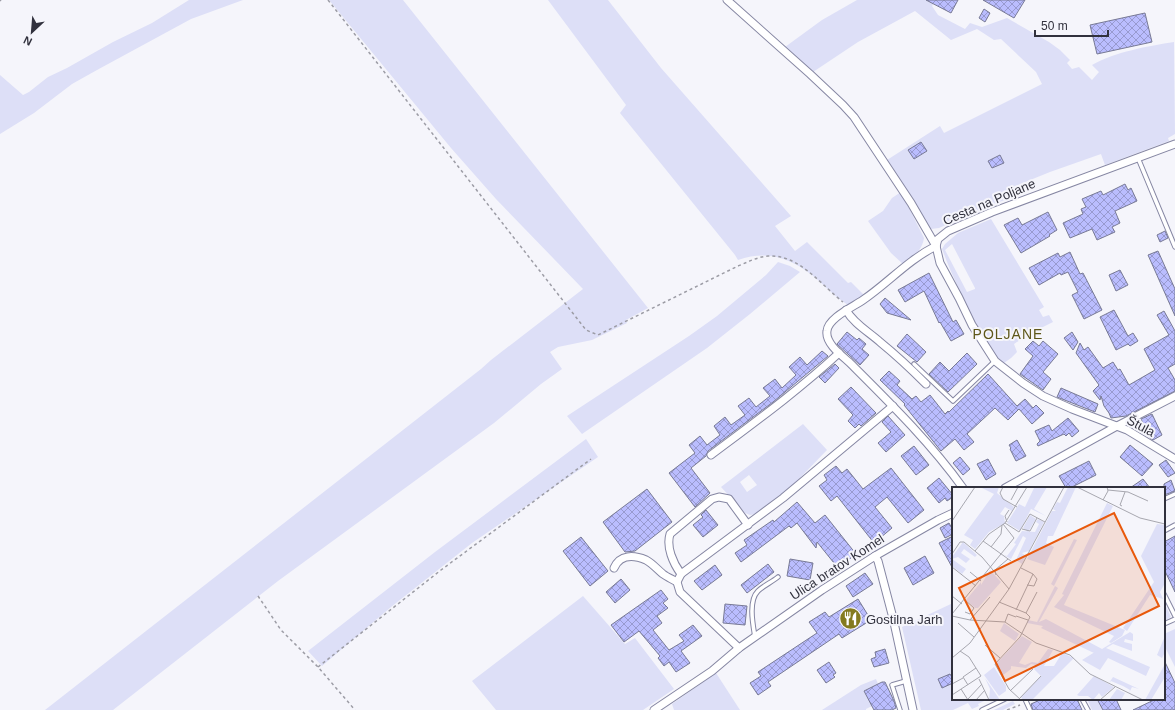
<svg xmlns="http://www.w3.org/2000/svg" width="1175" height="710" font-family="Arial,sans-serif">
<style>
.green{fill:#dddff7;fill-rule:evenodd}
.building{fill:url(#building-cross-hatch);stroke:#787a95}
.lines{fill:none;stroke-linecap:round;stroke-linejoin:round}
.service-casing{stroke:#8687a3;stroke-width:5.5}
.minor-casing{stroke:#8687a3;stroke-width:9}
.path{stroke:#9c9ca5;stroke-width:1.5;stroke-dasharray:3 3;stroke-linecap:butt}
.service{stroke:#fff;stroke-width:3.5}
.minor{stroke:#fff;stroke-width:7}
.labels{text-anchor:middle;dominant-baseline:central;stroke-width:4;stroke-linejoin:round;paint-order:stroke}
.street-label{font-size:13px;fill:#31313d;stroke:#f5f5fb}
.poi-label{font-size:13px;fill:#31313d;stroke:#f5f5fb;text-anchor:start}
.neighbourhood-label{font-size:14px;letter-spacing:1px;fill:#5e571a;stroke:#f5f5fb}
.inset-road{fill:none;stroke:#a7a7af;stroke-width:1}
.view{fill:#e8590c;fill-opacity:0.15;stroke:#e8590c;stroke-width:2}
.inset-edge{fill:none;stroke:#31313d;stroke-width:2}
</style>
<defs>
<pattern id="building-cross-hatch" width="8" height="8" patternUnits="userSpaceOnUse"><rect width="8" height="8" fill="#babdfe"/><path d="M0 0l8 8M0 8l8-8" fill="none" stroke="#989acf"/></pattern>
</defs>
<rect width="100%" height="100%" fill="#f5f5fb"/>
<!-- green -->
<g class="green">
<path d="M189 0H243L191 19 97 70 72 84 34 113 0 134V75L23 95 29 92 48 77 67 68 113 42 152 23Z"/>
<path d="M329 0H403L648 308 626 320 627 323 592 340 558 347 550 352 562 369 541 384 494 423 278 581 113 710H45L481 369 491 360 583 289 496 199 451 148Z"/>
<path d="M548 0H608L661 68 791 216 775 226 795 251 807 242 848 283 851 282 864 295 848 305C835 297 824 285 812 275 789 257 766 250 738 260L735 255 620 113 626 105Z"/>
<path d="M857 0H936L932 6 938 15 965 29 970 23 982 27 1007 18 1049 42 1060 50 1070 60 1067 63 1072 69 1079 67 1092 80 1099 72 1092 65C1114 52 1149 46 1174 42L1175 134 1168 138 1169 141 1105 165 1101 154 1050 172 1013 187 1017 195 977 211 939 228 931 229 928 226 914 200 887 160 940 126 944 133 1042 84 1036 72 1001 39 994 40 977 29 951 40 915 11 858 42 813 72 785 47 822 20Z"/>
<path d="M901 192 924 238C922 251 913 257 903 264L891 253 868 221 883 211 892 198Z"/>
<path d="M991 219 1044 307 1039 310 1043 317 1049 315 1053 322 1029 334 1014 344 1017 352 1011 358 1004 363 999 360 976 327 949 267 942 249 945 244 958 233ZM952 244 975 288V289L967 292 945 250Z"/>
<path d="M778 262 790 266 800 272 750 314 707 348 582 434 567 416 689 336 717 316 766 275Z"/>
<path d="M803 424 827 450 794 484 778 497 756 514 750 515 745 513 721 487ZM749 475 757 485 747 492 740 482Z"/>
<path d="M586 439 598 457 472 543 391 607 322 666 308 651 435 552Z"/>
<path d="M583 596 625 644 635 638 674 689 643 710H496L472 681Z"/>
<path d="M1164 602 1171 617 1164 621Z"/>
<path d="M953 603V699H988L978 704 979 706 972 709 968 703 953 710H921L902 627Z"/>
<path d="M1175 629V667L1164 645V634Z"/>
<path d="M716 673 740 710H674L672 704Z"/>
<path d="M876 679 878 684 864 691 872 706 866 709V710H822L861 685Z"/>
<path d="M1087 699H1097L1103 710H1092Z"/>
<path d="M1013 701 1015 704 1003 710H994Z"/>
</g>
<!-- building -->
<g class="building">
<path d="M926 0H958L951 13Z"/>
<path d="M983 0H1025L1014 18Z"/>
<path d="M984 9 990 13 985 22 979 18Z"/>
<path d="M1145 13 1152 42 1097 54 1090 25Z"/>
<path d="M921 142 927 151 914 159 908 150Z"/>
<path d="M1000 155 1004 163 992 168 988 161Z"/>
<path d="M1125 184 1128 190 1131 188 1137 201 1115 211 1120 223 1112 227 1115 232 1097 240 1092 229 1070 238 1063 223 1083 214 1081 209 1086 207 1082 199 1101 191 1103 195Z"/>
<path d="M1048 212 1057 230 1049 235 1050 236 1021 253 1004 225 1018 218 1022 225Z"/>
<path d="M1165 231 1168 238 1160 242 1157 235Z"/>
<path d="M1158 251 1175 289V316L1148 255Z"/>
<path d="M1070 252 1080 274 1083 273 1102 310 1084 319 1072 295 1078 292 1068 272 1061 275 1060 273 1039 285 1029 268 1058 253 1060 257Z"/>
<path d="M1120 270 1128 285 1116 291 1109 275Z"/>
<path d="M929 273 953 322 956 320 964 334 951 341 940 322 939 323 924 291 905 302 898 290Z"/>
<path d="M885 298 911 320 887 313 880 304Z"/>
<path d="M1114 310 1128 336 1133 333 1138 341 1130 346 1128 344 1116 350 1100 317Z"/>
<path d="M1164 311 1175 331V364L1168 368 1175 380V391L1126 416 1111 418 1109 413 1104 406 1101 396 1100 400 1093 391 1099 385 1076 353 1080 343 1084 350 1088 347 1103 368 1113 362 1118 370 1120 369 1129 385 1155 370 1144 349 1169 335 1157 315Z"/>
<path d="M847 332 857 340 859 338 866 344 862 349 869 355 860 365 837 344Z"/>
<path d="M1072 332 1078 342 1073 350 1064 338Z"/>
<path d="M907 334 926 352 917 362 897 346Z"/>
<path d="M1033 341 1039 346 1043 341 1058 354 1043 372 1051 379 1043 390 1020 374 1033 356 1025 349Z"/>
<path d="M822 351 828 356 773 402 708 451 706 456 691 468 710 493 695 507 669 473 695 453 689 445 700 436 707 445 720 435 714 426 725 417 731 425 745 415 738 406 749 398 756 407 770 396 763 388 775 379 782 388 796 375 789 367 800 357 807 365Z"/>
<path d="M967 353 977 364 948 392 929 374 940 362 949 371Z"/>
<path d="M835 364 839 368 825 383 819 377Z"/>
<path d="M889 371 900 381 897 385 912 399 916 396 921 402 930 395 945 414 948 411 949 412 988 374 1017 406 1025 399 1033 408 1036 405 1044 413 1032 424 1019 409 1008 420 995 408 967 434 974 442 964 450 955 439 941 451 904 405 905 404 880 380Z"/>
<path d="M851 387 876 413 861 426 859 424 855 428 848 421 853 415 838 399Z"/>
<path d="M1061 388 1098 404 1095 412 1057 397Z"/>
<path d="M1152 414 1162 435 1153 440 1150 438 1141 419Z"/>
<path d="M888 416 905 435 886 452 878 443 891 432 882 422Z"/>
<path d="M1068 418 1079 431 1072 437 1069 433 1066 436 1064 434 1038 446 1037 444 1040 441 1035 431 1049 425 1052 431Z"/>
<path d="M1017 440 1026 456 1016 461 1010 449 1011 448 1009 445Z"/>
<path d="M1130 445 1153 464 1142 476 1120 457Z"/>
<path d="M914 446 929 465 916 475 901 456Z"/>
<path d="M960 457 970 469 963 475 953 463Z"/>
<path d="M988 459 996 474 986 480 977 464Z"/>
<path d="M1166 460 1175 473 1168 477 1159 465Z"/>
<path d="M1089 461 1096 475 1070 488H1066L1059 476Z"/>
<path d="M836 466 842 473 847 469 863 489 891 468 924 510 908 523 887 497 875 507 892 528 874 543 837 496 831 501 819 486 827 480 824 475Z"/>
<path d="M939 478 953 495V497L947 501 945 498 939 503 927 488Z"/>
<path d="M1143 479 1150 488H1130Z"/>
<path d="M1171 480 1175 491 1164 495V484Z"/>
<path d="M647 489 672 522 635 551 625 552 603 522Z"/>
<path d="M797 502 815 523 825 515 856 554 838 568 817 542 816 548 797 523 791 528 789 526 741 562 735 553 747 545 744 540 773 520 774 522Z"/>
<path d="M706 510 718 525 703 537 693 525 703 517 701 515Z"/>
<path d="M949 523 953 530V534L945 538 940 528Z"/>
<path d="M1175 536V592L1164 569V542Z"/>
<path d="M581 537 608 571 590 586 563 551Z"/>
<path d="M951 537 953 541V569L939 543Z"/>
<path d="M925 556 934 573 913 585 904 568Z"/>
<path d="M790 559 813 563 810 580 787 576Z"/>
<path d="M768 564 774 572 747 593 741 585Z"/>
<path d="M715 565 722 575 702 590 694 581Z"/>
<path d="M865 573 873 584 853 597 846 586Z"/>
<path d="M621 579 630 590 615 603 606 592Z"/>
<path d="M661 590 668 599 663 603 668 608 657 616 662 623 653 630 669 650 684 641 679 635 693 625 702 636 681 651 690 663 676 672 669 662 664 666 658 658 660 656 639 631 624 642 611 625Z"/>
<path d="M858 599 871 620 842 638 839 634 768 682 771 686 758 695 750 683 761 676 758 672 817 633 809 622 825 612 829 617Z"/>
<path d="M725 604 747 606 745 625 723 623Z"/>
<path d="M885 649 889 663 874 667 871 659 876 657 875 652Z"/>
<path d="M1164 660 1175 683V710H1133L1156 699H1164Z"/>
<path d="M829 662 836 673 833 675 835 677 826 683 817 670Z"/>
<path d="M950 674 953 679V683L942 688 938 679Z"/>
<path d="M882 682H885L894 701 896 708 892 710H874L864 691Z"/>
<path d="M1042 699H1077L1082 710H1033L1031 704Z"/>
<path d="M1097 699H1116L1121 710H1103Z"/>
</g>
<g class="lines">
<defs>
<g id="service">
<path d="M1138 158 1175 247"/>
<path d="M914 364 953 401 995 361"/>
<path d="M1164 499 1175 494"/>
<path d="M1164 531 1175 525"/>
<path d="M1164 594 1175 616"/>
<path d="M1164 624 1175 619"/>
<path d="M755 637C753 625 748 601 758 591 763 586 772 582 778 577"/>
<path d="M1025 699 1030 710"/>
<path d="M1082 699 1088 710"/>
<path d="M900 710 892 685 906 681"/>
<path d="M982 710 1005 699"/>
</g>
<g id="minor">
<path d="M727 0 810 74 843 105 854 117 911 203 936 246"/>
<path d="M1175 144 992 212 948 231 938 239 936 246 940 263 959 298 972 325 995 361 1023 383 1043 396 1072 409 1127 430 1175 459"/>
<path d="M936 246C908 260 888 283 863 300 853 307 828 318 827 331 825 343 841 355 849 362 889 402 930 442 963 488"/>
<path d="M846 310C854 324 869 332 880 342 896 355 911 369 926 384"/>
<path d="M711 455C755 422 799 390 839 353"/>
<path d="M1005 488 1117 426 1175 396"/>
<path d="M875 556 878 561 893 618 913 710"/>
<path d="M614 568C620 554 634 555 646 560 652 563 658 570 663 574 667 577 672 579 677 582"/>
<path d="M681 574C673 563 666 547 670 534L712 499 719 497 729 499 748 525"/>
<path d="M739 648 680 592 677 582 681 574 783 498 893 406"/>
<path d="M654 710 712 671 739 648 822 590 875 556 938 520 953 513"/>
</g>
</defs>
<!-- service casing -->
<use href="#service" class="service-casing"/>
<!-- minor casing -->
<use href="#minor" class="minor-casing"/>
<!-- path -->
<g class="path">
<path d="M328 0 586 330 598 335 738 266C748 262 757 257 768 256 799 254 821 285 843 302"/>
<path d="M0 1 1 0"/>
<path d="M258 596 281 630 318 667 355 710"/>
<path d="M318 667 441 570 591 459"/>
<path d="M1007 710 1020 705"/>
</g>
<!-- service -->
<use href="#service" class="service"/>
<!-- minor -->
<use href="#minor" class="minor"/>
</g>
<!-- icons -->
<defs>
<symbol id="restaurant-disc" viewBox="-11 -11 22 22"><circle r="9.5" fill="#847a1f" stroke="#f5f5fb"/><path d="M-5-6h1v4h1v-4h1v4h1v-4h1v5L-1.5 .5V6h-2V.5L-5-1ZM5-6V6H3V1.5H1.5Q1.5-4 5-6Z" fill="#fff"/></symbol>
</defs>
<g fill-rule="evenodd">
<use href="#restaurant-disc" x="838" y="606" width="25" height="25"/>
</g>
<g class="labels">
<!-- street labels -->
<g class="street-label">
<text transform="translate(989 202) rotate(-23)">Cesta na Poljane</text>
<text transform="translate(1141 426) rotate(28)">Štula</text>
<text transform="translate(837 567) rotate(-33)">Ulica bratov Komel</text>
</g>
<!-- poi labels -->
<g class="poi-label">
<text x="866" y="619">Gostilna Jarh</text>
</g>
<!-- neighbourhood labels -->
<g class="neighbourhood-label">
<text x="1008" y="334">POLJANE</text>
</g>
</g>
<!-- overview -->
<g transform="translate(952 487)">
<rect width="213" height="213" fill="#f5f5fb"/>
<path d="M28 0H47L45 6 62 20 60 24 53 20 48 27 52 29 53 36 37 45 23 62 18 58 21 53 12 48 42 7ZM95 0 82 22 94 29 79 22 68 44 55 36 67 17 73 20 82 1ZM116 0H124L101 49H96L94 56 102 60 93 78 75 72 100 24H104L101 22 105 15 108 16ZM155 16 161 19 112 118 173 143 170 149 159 156 157 155 162 149 102 120 112 108 110 107ZM78 28 84 32 76 45 71 41ZM86 32 92 35 77 64 70 66 74 69 70 77 64 73 74 51 71 49 59 72 52 68 55 69 64 57 62 56 70 44 83 45 87 37 84 35ZM205 37 213 38V96L208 105 211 112 198 108 175 144 171 141 202 95 189 69ZM122 52 125 53 102 99 99 97ZM11 55 25 68 23 70 12 62 9 66 18 72 14 76 6 70 0 72 14 82 10 87 0 79V70ZM38 83 49 95 26 121H23L14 113 29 95V98ZM103 99 106 101 87 135 94 132 150 162 178 145 181 147V154L173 152 172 155 180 157V164L161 157 154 161 198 180 194 189 156 171 148 183 130 173 146 163 142 166 89 141 91 139 75 136 76 133 85 135ZM52 136 67 147 63 154 48 144ZM70 149 80 155 67 176 73 178 80 175 86 176 96 162 101 163 92 179H102L110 166 122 171 80 213H71L69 210 89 189 82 182 84 178 79 177 74 181 59 179V182L50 189 44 177ZM213 149V165L210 171 205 168ZM213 177V190L199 213H193ZM42 180 54 199V204L47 209 32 188ZM142 189 162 200 150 210 147 206 141 213 136 209H127L125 208ZM161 190 187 202 180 200 177 206 178 203 171 199 159 194 157 196ZM33 191 48 213H37L38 202ZM165 202 173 206 169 213H157Z" fill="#dddff7"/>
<path class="inset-road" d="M51 0 48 6 51 12 65 20M125 0 188 31 213 37M156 3 176 5 196 14M59 13 66 0M151 13 156 4 155 0M170 19 168 18 173 5M0 34 23 0M55 35 53 29 57 23M53 36 75 0M70 42 78 44 85 31M31 54 59 74M39 60 49 47 50 38M23 64 37 47 53 36 67 45 78 27 93 35M0 67 8 55H12L30 70 57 102M0 80 24 99M18 85 29 94M44 88 43 83 56 72M75 98 82 99 85 92 81 87M0 109 10 117M13 113 22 121 18 127 13 125M47 115 74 126M64 123 81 87 69 81M74 126 85 105M0 127 62 51 51 37M0 129 18 133 53 135 84 156 118 168 138 187 191 213M64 129 76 133M18 133 38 110M53 135 56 127 64 130M6 136 22 150M33 158 48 171M0 171 18 156 57 102 112 0M27 192 37 213M0 197 11 191M16 198 11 190 24 181M9 202 16 213M58 204 81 182M0 208 29 189 17 170 8 164M16 212 30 197M67 212 89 189M24 213 33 203M69 213 57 202 43 177 68 150 78 130 74 126M148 213 163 200"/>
<path class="view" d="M162 26 207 119 53 194 7 101Z"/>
<rect width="213" height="213" class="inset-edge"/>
</g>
<!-- north arrow -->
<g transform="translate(32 32) rotate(206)" stroke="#f5f5fb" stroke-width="3" paint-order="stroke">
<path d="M0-3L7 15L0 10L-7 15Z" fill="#31313d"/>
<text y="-6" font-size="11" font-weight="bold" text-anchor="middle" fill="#31313d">N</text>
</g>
<!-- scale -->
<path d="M1035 30v6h73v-6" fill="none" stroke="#31313d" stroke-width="2"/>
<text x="1041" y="30" font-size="12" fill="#31313d" stroke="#f5f5fb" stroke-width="3" paint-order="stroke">50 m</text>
</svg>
